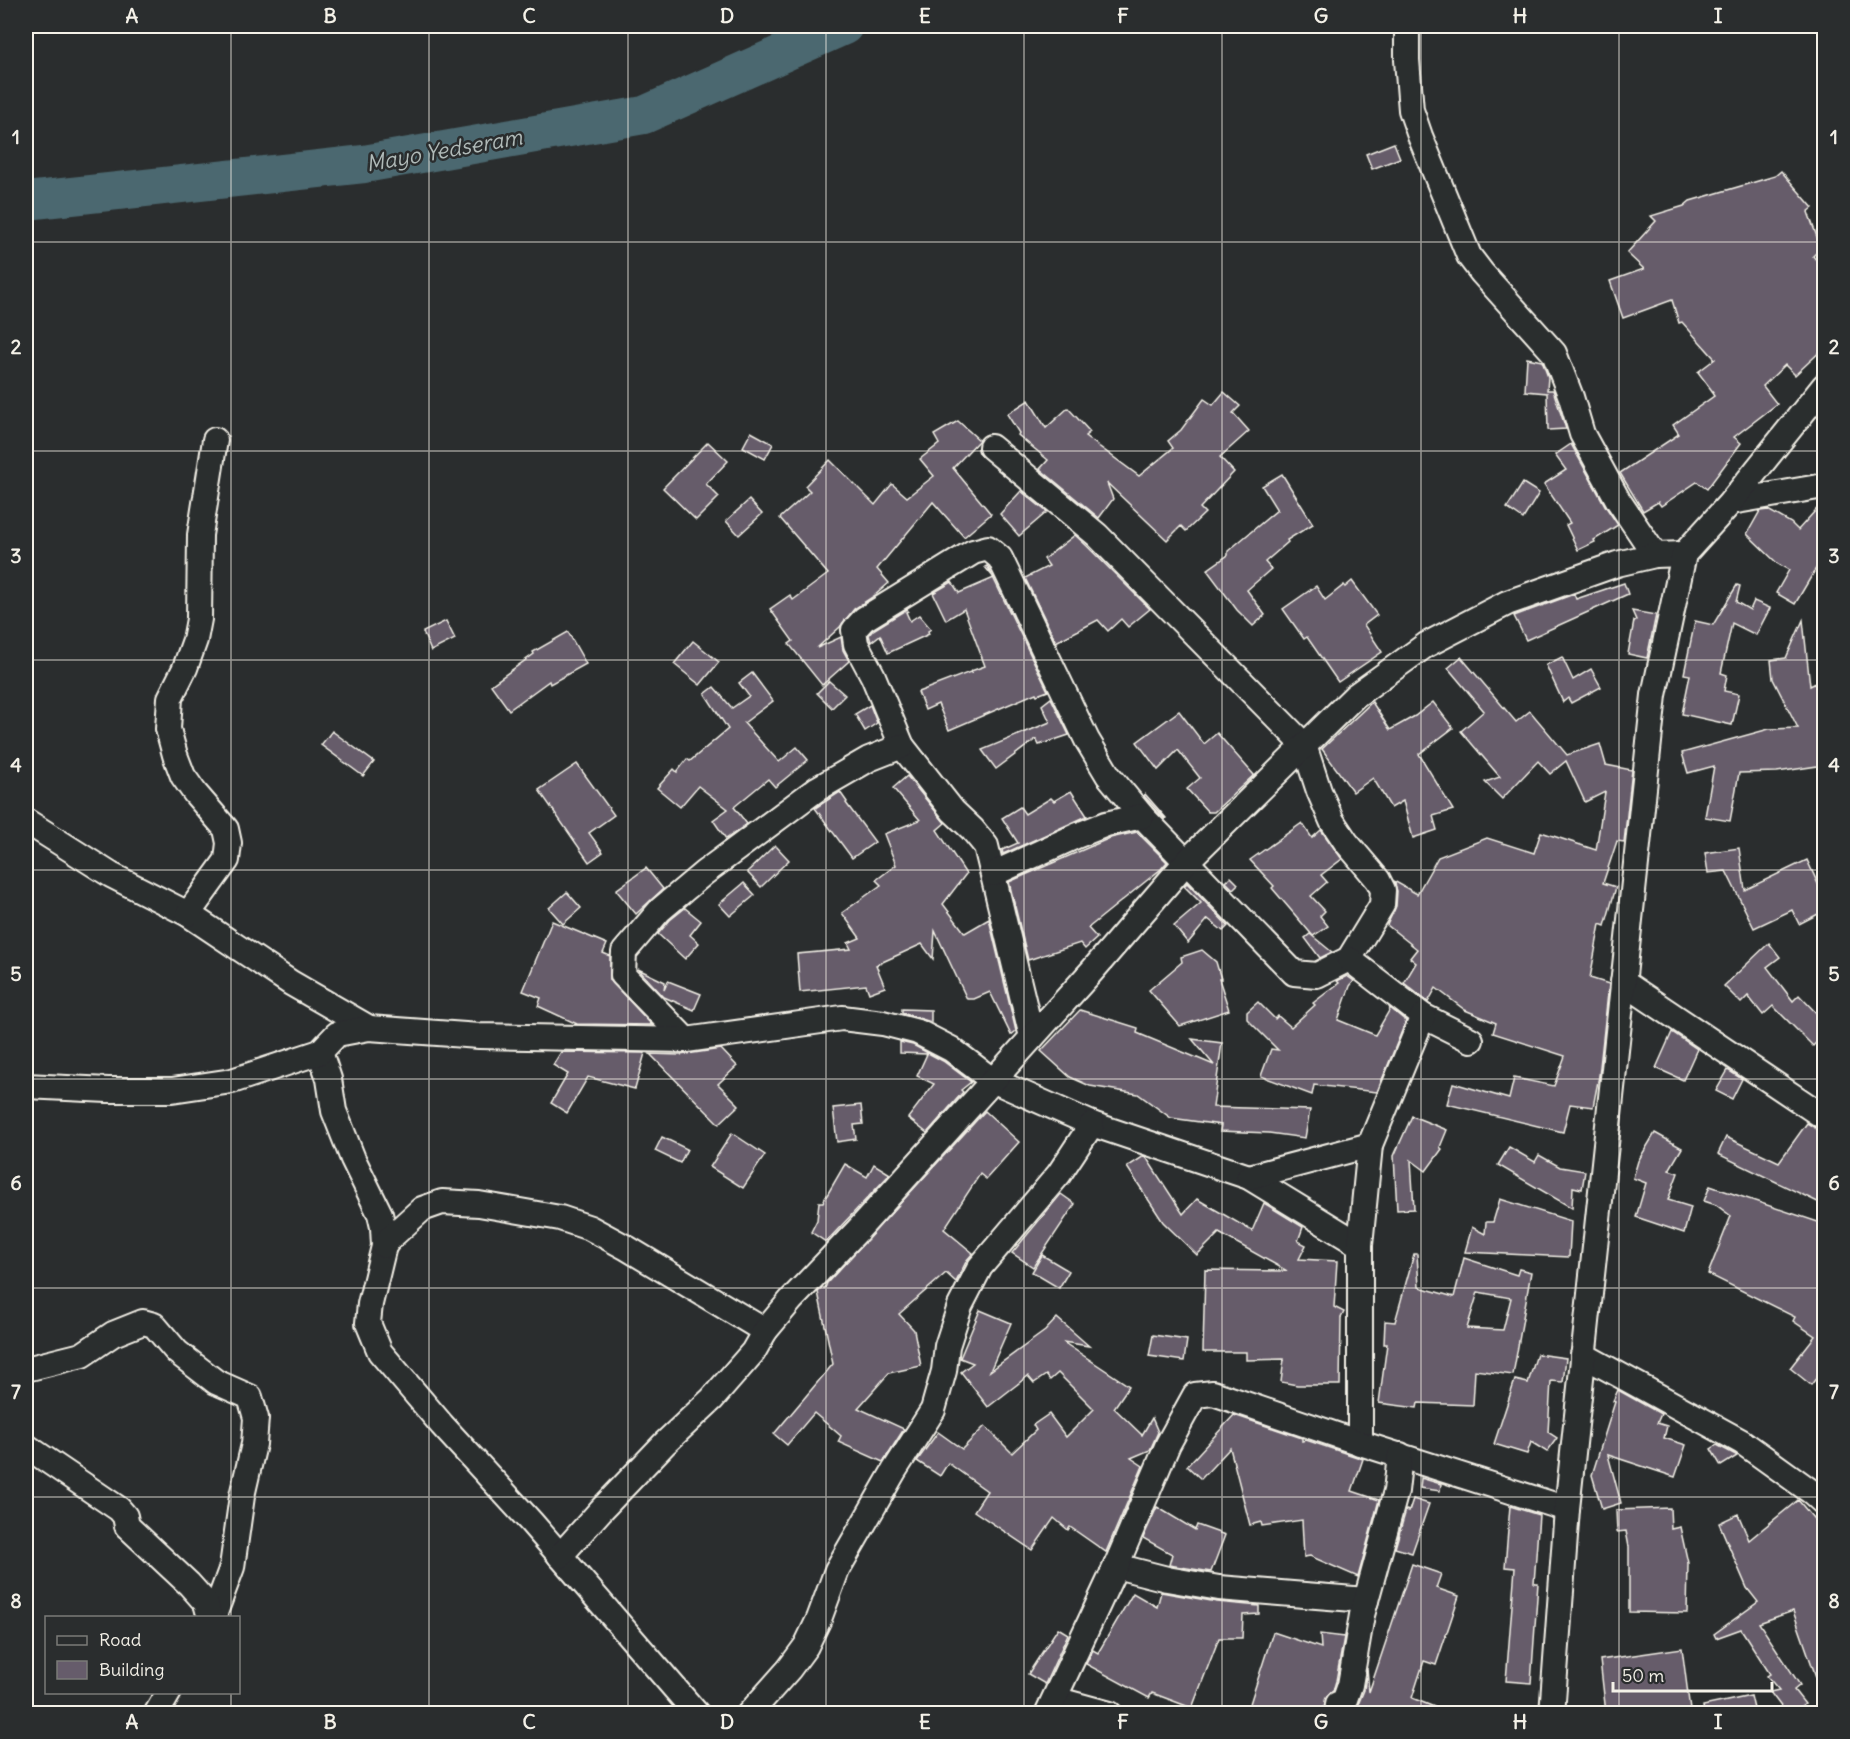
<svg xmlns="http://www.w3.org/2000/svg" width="1850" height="1739" font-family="Delius,sans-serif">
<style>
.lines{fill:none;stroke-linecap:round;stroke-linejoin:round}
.river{stroke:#4b686f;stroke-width:38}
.building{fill:#665c6b;stroke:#f4f1e8;stroke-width:1.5;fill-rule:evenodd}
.minor-casing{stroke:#f4f1e8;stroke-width:28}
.minor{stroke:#2a2d2e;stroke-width:24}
.grid{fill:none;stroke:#f4f1e8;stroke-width:1.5;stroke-opacity:0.55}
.labels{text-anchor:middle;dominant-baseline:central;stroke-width:5;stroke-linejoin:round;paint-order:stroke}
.water-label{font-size:22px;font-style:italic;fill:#b0bab8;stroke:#2a2d2e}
.neatline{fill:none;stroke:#f4f1e8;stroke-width:2}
.grid-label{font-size:20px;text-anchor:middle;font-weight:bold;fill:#f4f1e8}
</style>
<rect width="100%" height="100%" fill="#2a2d2e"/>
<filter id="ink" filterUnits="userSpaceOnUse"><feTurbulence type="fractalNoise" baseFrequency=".0167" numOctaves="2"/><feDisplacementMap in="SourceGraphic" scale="12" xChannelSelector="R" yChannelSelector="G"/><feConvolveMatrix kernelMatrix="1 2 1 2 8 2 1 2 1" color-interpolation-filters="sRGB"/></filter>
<g filter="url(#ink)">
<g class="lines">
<!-- river -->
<path class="river" d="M26 201 364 164 644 115 844 26"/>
</g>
<!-- building -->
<g class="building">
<path d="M1394 143 1400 158 1372 169 1366 154Z"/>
<path d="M1781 171 1813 208 1808 212 1821 248 1813 256 1824 269V348L1795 375 1785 365 1763 386 1777 404 1734 437 1741 443 1707 489 1697 482 1661 506 1658 502 1643 511 1620 473 1679 434 1673 425 1714 396 1712 393 1713 392 1698 372 1715 359 1682 322 1679 323 1672 300 1623 318 1610 281 1644 269 1627 253 1656 221 1651 216 1684 206 1690 201 1775 176Z"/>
<path d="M1527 358 1542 361 1548 377 1547 390H1553L1566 429 1548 430 1547 393 1525 391Z"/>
<path d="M1224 392 1240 406 1233 413 1249 431 1220 457 1234 472 1200 508 1205 513 1186 531 1181 526 1167 540 1107 483 1113 499 1099 518 1040 469 1048 460 1018 435 1019 433 1007 414 1029 400 1046 428 1068 408 1090 432 1085 436 1139 476 1173 448 1168 441 1181 430 1204 399 1213 405Z"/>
<path d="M958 421 979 440 953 468 991 514 964 537 933 502 877 569 889 583 874 596 854 609 840 627 817 648 841 637 843 650 849 661 822 685 789 644 793 641 770 609 790 595 793 600 828 574 780 518 810 491 805 486 830 460 875 505 892 484 907 497 934 476 920 459 939 444 934 435Z"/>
<path d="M751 432 773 444 765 459 743 447Z"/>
<path d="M708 442 728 461 706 484 719 497 696 520 663 488Z"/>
<path d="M1571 444 1606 507 1618 525 1594 540 1595 542 1578 550 1566 525 1570 523 1544 484 1566 470 1555 455Z"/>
<path d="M1282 474 1313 524 1287 540 1288 542 1265 562 1271 569 1247 590 1265 615 1253 626 1237 610 1207 570 1228 555V551L1277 510 1262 486Z"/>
<path d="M1523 483 1539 493 1523 519 1507 508Z"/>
<path d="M1021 491 1047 512 1019 536 1000 514Z"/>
<path d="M749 500 762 514 739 535 726 521Z"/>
<path d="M1824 501V555L1795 604 1776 593 1789 570 1778 564 1747 534 1760 511 1768 510 1791 523 1798 530Z"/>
<path d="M1075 535 1087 546 1150 609 1128 627 1121 619 1108 631 1098 620 1056 642 1025 578 1049 566 1044 559Z"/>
<path d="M987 566 988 567 1048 691 1037 695 1036 693 949 730 938 704 925 710 918 692 970 672 972 674 971 671 985 666 964 609 946 620 933 593 952 582 959 593 994 578 985 567Z"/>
<path d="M1352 581 1377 615 1364 625 1382 652 1338 682 1307 637 1304 639 1283 609 1316 586 1325 600 1344 585 1345 587Z"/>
<path d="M1624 583 1628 594 1526 640 1514 616 1574 594 1576 599Z"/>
<path d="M1737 585 1740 586 1736 602 1750 610 1754 601 1770 608 1756 635 1732 623 1721 673 1727 675 1724 691 1739 694 1732 725 1682 714 1690 675 1684 674 1695 621 1713 625Z"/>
<path d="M907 609 908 611 906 612 910 621 919 615 931 629 928 631 929 634 888 653 880 635 871 642 869 635 873 630Z"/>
<path d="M1632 611 1656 615 1647 658 1628 654 1634 621 1636 620Z"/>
<path d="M1803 620 1810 686 1824 679V765L1777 772 1739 773 1730 821 1705 817 1714 766 1688 773 1682 753 1769 729 1798 728 1773 679 1771 660 1786 658Z"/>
<path d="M446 621 455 639 431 651 423 632Z"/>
<path d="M568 632 586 664 550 684 549 681 509 710 491 685 534 654 533 652Z"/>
<path d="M693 641 719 662 700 685 674 664Z"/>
<path d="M1461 657 1516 722 1530 711 1567 755 1600 744 1606 765 1632 770 1624 842 1617 841 1603 883 1616 887 1605 926 1600 924 1590 978 1609 984 1599 1076 1593 1107 1570 1104 1563 1132 1447 1104 1453 1083 1509 1099 1514 1078 1554 1086 1565 1056 1493 1033 1496 1023 1465 1010 1436 988 1428 1002 1404 983 1416 963 1410 958 1417 949 1387 925 1396 906 1397 891 1394 881 1417 894 1438 857 1487 838 1534 853 1541 832 1596 850 1605 792 1585 802 1566 761 1550 774 1538 761 1502 799 1485 782 1500 777 1461 731 1484 711 1448 668Z"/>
<path d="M1562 657 1573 680 1591 669 1601 687 1571 703 1568 698 1563 702 1546 665Z"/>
<path d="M752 673 773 701 744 723 779 762 797 747 808 760 775 787 768 779 734 807 747 824 726 839 713 820 728 809 698 786 680 807 657 788 674 769 677 772 687 759 690 761 728 729 705 694 714 687 732 708 749 696 739 683Z"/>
<path d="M829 681 845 695 832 708 817 693Z"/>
<path d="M1051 698 1069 735 1039 745 1036 739 996 769 982 750 1050 722 1042 705Z"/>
<path d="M1372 702 1390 730 1415 716 1433 702 1453 728 1419 754 1453 810 1433 816 1437 830 1413 838 1403 801 1391 808 1373 778 1353 792 1322 749Z"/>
<path d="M870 705 877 723 865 731 855 714Z"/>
<path d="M1179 711 1204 744 1217 733 1254 775 1214 812H1208L1187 789 1200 778 1178 750 1158 770 1137 742Z"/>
<path d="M332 731 374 762 363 776 321 745Z"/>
<path d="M577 764 614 815 589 833 603 852 589 862 539 790Z"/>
<path d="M907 776 945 823 937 830 966 874 943 904 965 933 989 919 1016 1031 1011 1035 990 992 974 999H967L935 931 933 959 922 944 876 965 885 987 869 993 866 985 800 992 797 954 851 949 848 943 860 938 842 913 881 885 876 880 896 865 884 834 920 820 893 788Z"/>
<path d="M1071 791 1087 816 1003 854 1002 850 1018 843 1002 818 1020 807 1025 814 1051 798 1054 801Z"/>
<path d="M840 792 847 802 846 803 875 842 852 858 815 808Z"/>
<path d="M1145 794 1166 818 1165 819 1144 796Z"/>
<path d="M1302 823 1312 838 1321 830 1342 859 1321 875 1327 882 1311 896 1325 911 1320 916 1328 926 1313 936 1272 888 1274 886 1250 860Z"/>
<path d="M1137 832 1167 862 1161 869 1088 928 1097 938 1085 949 1080 943 1028 960 1009 882 1110 838Z"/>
<path d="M775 845 789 860 761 887 747 872Z"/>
<path d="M1739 848 1745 890 1807 860 1824 897V911L1799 924 1792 910 1754 928 1726 871 1708 873 1705 853Z"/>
<path d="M646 868 663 889 636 914 616 890Z"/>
<path d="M1231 877 1238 884 1233 889 1226 882Z"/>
<path d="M744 883 755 895 730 916 719 904Z"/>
<path d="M1187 883 1228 926 1223 931 1208 919 1188 943 1174 926 1201 903 1184 886Z"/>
<path d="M567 892 581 908 563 924 549 908Z"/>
<path d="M685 908 701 921 690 935 699 943 685 959 658 934 670 920Z"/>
<path d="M552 921 607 944 603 953 610 956V980L652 1025 577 1024 538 1006 541 998 523 991Z"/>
<path d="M1310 934 1332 952 1320 958 1305 938Z"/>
<path d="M1769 943 1780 957 1767 967 1793 1001 1799 995 1824 1021V1034L1813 1046 1773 1006 1763 1015 1748 996 1741 1003 1724 986Z"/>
<path d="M1202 950 1216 962 1221 979H1219L1229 1010 1180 1026 1149 990 1182 962 1181 957Z"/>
<path d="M638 969 665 982 664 990 668 981 701 994 694 1010 664 997Z"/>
<path d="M1347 976 1354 981 1350 986 1338 1020 1375 1035 1390 1009 1389 1007 1406 1021 1377 1092 1314 1085 1312 1095 1261 1076 1271 1049 1278 1050 1247 1019V1012L1258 1002 1275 1019 1278 1016 1291 1027 1315 1005 1313 1003 1339 983 1337 981Z"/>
<path d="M902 1009 931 1010V1022L902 1013Z"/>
<path d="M1080 1010 1138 1028 1137 1033 1214 1065 1192 1039 1222 1043 1213 1107 1310 1110 1305 1138 1269 1133 1220 1131 1221 1125 1171 1118 1138 1094 1090 1086 1070 1077 1041 1051Z"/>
<path d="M1672 1032 1697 1049 1683 1080 1656 1068Z"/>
<path d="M900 1042 913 1045 943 1061 971 1082 961 1090 963 1092 927 1133 908 1118 934 1084 917 1076 927 1054 900 1053Z"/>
<path d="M721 1049 737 1066 718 1084 739 1105 719 1124 650 1054 680 1055Z"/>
<path d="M561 1052 645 1053 635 1089 588 1077 567 1113 551 1103 568 1074 553 1065Z"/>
<path d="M1728 1070 1742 1079 1732 1099 1716 1091Z"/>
<path d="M861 1105 863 1124 854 1125 856 1139 837 1142 833 1108Z"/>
<path d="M985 1111 1019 1142 986 1179 980 1174 944 1229 973 1253 967 1260 956 1282 946 1273 899 1314 914 1330 921 1366 889 1373 858 1408 904 1429 883 1462 838 1442 841 1436 814 1413 787 1445 774 1434 833 1364 818 1292 822 1288H825L827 1283Z"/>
<path d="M1412 1116 1447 1130 1440 1147 1442 1149 1426 1171 1411 1160 1414 1209 1397 1210 1394 1156Z"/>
<path d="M1807 1123 1817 1129 1824 1131V1205L1718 1154 1726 1137 1779 1162Z"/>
<path d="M732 1133 765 1155 743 1188 710 1167Z"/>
<path d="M1655 1133 1682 1148 1669 1170 1678 1173 1668 1200 1691 1207 1684 1233 1636 1217 1646 1183 1633 1178 1638 1161Z"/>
<path d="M662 1137 687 1149 680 1163 655 1151Z"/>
<path d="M1509 1147 1535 1162 1539 1155 1560 1167 1585 1171 1582 1189 1573 1187 1572 1208 1498 1165Z"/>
<path d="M1144 1156 1146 1157 1183 1214 1197 1199 1252 1231 1264 1203 1303 1227 1298 1241 1306 1245 1299 1259 1337 1261 1334 1307 1344 1312 1341 1318 1340 1385H1297L1281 1382 1284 1359 1246 1360V1352H1203L1205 1270 1287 1271 1219 1233 1197 1255 1163 1222 1127 1167Z"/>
<path d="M845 1164 867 1177 874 1164 890 1174 826 1242 811 1232 817 1220 819 1202H823Z"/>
<path d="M1710 1186 1824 1224V1368L1811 1385 1790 1368 1815 1336 1793 1321 1795 1317 1708 1274 1731 1216 1716 1205 1704 1201Z"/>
<path d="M1061 1194 1075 1204 1033 1267 1012 1253Z"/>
<path d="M1500 1199 1571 1221 1569 1257 1465 1252 1472 1227 1485 1234 1486 1222H1493Z"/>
<path d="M1414 1254H1417L1419 1287 1454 1297 1464 1258 1517 1275 1519 1269 1531 1272 1513 1375 1475 1370 1473 1405 1418 1403 1417 1408 1379 1403 1387 1344H1384L1385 1321 1395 1322ZM1478 1292 1511 1298 1503 1330 1467 1328Z"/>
<path d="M1042 1255 1069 1271 1059 1288 1032 1272Z"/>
<path d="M980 1310 1011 1323 990 1371 1045 1331 1057 1318 1089 1346 1063 1342 1129 1386 1114 1408 1142 1435 1152 1418 1158 1432 1150 1450 1131 1458 1143 1466 1106 1552 1070 1527 1068 1530 1054 1518 1032 1550 974 1511 987 1491 948 1463 940 1476 917 1461 938 1432 962 1449 985 1426 1012 1453 1036 1430 1033 1425 1049 1414 1066 1437 1094 1409 1058 1373 1050 1380 1046 1375 1034 1383 1028 1376 988 1407 961 1372 973 1363 960 1358Z"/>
<path d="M1153 1335 1187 1340 1184 1361 1149 1356Z"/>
<path d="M1537 1354 1566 1358 1563 1382 1551 1381 1548 1432 1557 1438 1547 1452 1531 1442 1527 1454 1494 1444 1515 1380 1528 1383Z"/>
<path d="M1618 1390 1661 1414 1657 1423 1667 1426 1664 1438 1686 1445 1675 1477 1608 1455 1621 1503 1602 1509 1592 1475 1615 1402 1613 1401Z"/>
<path d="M1234 1415 1302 1438V1441L1306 1440 1363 1459 1352 1491 1379 1500 1358 1577 1310 1556 1304 1557 1302 1520 1262 1526 1261 1522 1250 1525 1230 1448 1201 1479 1187 1466Z"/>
<path d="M1717 1445 1734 1454 1737 1456 1721 1466 1711 1449Z"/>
<path d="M1421 1478 1441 1484 1440 1491 1420 1488Z"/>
<path d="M1413 1499 1429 1504 1412 1553 1395 1548 1406 1510 1409 1511Z"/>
<path d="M1798 1500 1824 1531V1693L1822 1694 1793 1611 1759 1623 1800 1685 1794 1690 1805 1704 1792 1713H1786L1770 1692 1779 1690 1767 1676 1770 1674 1741 1629 1716 1638 1714 1634 1758 1602 1747 1588 1719 1523 1738 1514 1749 1540Z"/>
<path d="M1510 1506 1539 1515 1534 1583H1538L1531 1683 1506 1681 1515 1568 1505 1567Z"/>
<path d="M1157 1507 1195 1530 1197 1525 1225 1535 1211 1572 1169 1565 1172 1554 1143 1538Z"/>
<path d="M1670 1508 1671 1529 1680 1527 1688 1563 1687 1613 1629 1612V1547L1626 1531 1617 1532 1616 1510Z"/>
<path d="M1412 1564 1441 1574 1436 1588 1459 1596 1436 1665 1424 1661 1412 1698 1449 1713H1372L1357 1707 1364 1690 1367 1668 1369 1692Z"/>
<path d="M1161 1592 1217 1602 1259 1606V1614L1243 1615 1242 1638H1219L1192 1708 1152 1693 1149 1698 1086 1664 1093 1650 1098 1653 1133 1593 1157 1607Z"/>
<path d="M1058 1628 1068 1634 1045 1684 1028 1674Z"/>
<path d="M1273 1632 1321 1648 1320 1634 1344 1637 1336 1681 1333 1691 1327 1696 1323 1713 1301 1708 1299 1713H1247Z"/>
<path d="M1682 1648 1690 1710 1670 1713H1606L1600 1660Z"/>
<path d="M1751 1696 1755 1713H1704L1703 1706Z"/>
</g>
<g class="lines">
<defs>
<g id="minor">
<path d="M1407 26V60L1411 110 1420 136 1469 256 1482 273 1554 353 1571 397 1582 434 1618 500 1655 555"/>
<path d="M991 447 1097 535 1304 745 1319 791 1332 821 1346 842 1378 880 1383 890 1382 905 1349 959 1317 975 1294 973 1142 816 1108 775 1087 740 1000 558 988 548 973 552 864 619 854 630 856 644 873 676 902 746 953 811 972 829 986 846 1032 1037"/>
<path d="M1731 502 1824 486"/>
<path d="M26 821 111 875 188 914 291 983 369 1028"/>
<path d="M993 874 1076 836 1106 824 1142 816"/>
<path d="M188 914 227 860 229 843 226 829 195 793 183 776 175 755 168 729 170 698 185 668 195 640 199 619 200 535 215 440"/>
<path d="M1349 959 1423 1016 1471 1040"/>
<path d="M1623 982 1824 1117"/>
<path d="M686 1040 623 975 624 952 660 910 704 873 817 789 869 759 902 746"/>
<path d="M320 1052 329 1079 334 1111 353 1159 380 1214 383 1227 384 1246 370 1304 368 1323 380 1352 442 1425 531 1522 697 1714"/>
<path d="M26 1086 108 1090H172L232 1081 320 1052 337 1034 369 1028 479 1036 686 1040 842 1018 883 1023 918 1032 951 1049 992 1080 1092 1124 1249 1177 1360 1245"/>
<path d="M1249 1177 1370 1145"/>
<path d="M384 1246 390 1238 422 1209 442 1202 479 1204 560 1218 590 1228 627 1248 765 1331"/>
<path d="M1583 1355 1742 1442 1813 1493 1824 1503"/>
<path d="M26 1369 82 1355 113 1334 143 1322 154 1325 177 1352 216 1382 250 1397 256 1418 254 1444 242 1496 232 1567 213 1618"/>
<path d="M1360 1443V1245L1370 1145 1423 1016"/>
<path d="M26 1446 119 1509 125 1516 127 1526 189 1584 206 1603 210 1618"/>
<path d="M560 1556 601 1510 665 1443 712 1399 753 1352 765 1331 791 1300 858 1230 1092 971 1186 862 1355 696 1426 645 1507 603 1617 564 1655 555 1684 554"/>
<path d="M1116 1566 1167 1579 1219 1588 1366 1600"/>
<path d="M1055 1699 1110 1714"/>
<path d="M156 1714 169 1692"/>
<path d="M749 1714 789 1669 806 1646 819 1619 837 1570 894 1471 933 1410 944 1371 947 1346 960 1306 980 1267 1059 1174 1092 1124"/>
<path d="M1047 1714 1116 1566 1168 1444 1195 1395 1213 1393 1360 1443 1567 1509"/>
<path d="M1337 1714 1338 1704 1344 1702 1350 1685 1362 1615 1396 1491 1400 1455"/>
<path d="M1552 1714 1567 1509 1654 695 1684 554 1731 502 1824 386"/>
</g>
</defs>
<!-- minor casing -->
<use href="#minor" class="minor-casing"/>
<!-- minor -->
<use href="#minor" class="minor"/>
</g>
</g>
<!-- grid -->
<path class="grid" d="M231 26V1618M429 26V1714M628 26V1714M826 26V1714M1024 26V1714M1222 26V1714M1421 26V1714M1619 26V1714M26 242H1824M26 451H1824M26 660H1824M26 870H1824M26 1079H1824M26 1288H1824M26 1497H1824M231 1692V1714"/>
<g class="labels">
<!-- water labels -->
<g class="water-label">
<text transform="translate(444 150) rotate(-10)">Mayo Yedseram</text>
</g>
</g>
<!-- margin -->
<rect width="1850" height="1739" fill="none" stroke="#2a2d2e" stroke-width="66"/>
<!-- legend -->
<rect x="45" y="1616" width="195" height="78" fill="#2a2d2e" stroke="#7b7b78" stroke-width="1.5"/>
<rect x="57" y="1636" width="30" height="9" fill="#2a2d2e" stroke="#7b7b78" stroke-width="1.5"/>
<text x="99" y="1646" font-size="18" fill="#f4f1e8">Road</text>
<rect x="57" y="1661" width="30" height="18" fill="#665c6b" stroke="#7b7b78" stroke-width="1.5"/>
<text x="99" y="1676" font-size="18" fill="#f4f1e8">Building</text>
<!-- scale -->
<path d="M1613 1682v9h159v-9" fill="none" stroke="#f4f1e8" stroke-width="3"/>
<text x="1622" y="1682" font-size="18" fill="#f4f1e8" stroke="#2a2d2e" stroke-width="4.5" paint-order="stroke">50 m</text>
<rect x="33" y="33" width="1784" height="1673" class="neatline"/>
<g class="grid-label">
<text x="132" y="23">A</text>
<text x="330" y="23">B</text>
<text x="529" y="23">C</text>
<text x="727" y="23">D</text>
<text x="925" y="23">E</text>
<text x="1123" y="23">F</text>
<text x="1321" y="23">G</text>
<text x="1520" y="23">H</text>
<text x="1718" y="23">I</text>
<text x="16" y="144">1</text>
<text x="1834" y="144">1</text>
<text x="16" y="354">2</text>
<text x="1834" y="354">2</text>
<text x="16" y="563">3</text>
<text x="1834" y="563">3</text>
<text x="16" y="772">4</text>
<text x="1834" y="772">4</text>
<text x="16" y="981">5</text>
<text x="1834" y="981">5</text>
<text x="16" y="1190">6</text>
<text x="1834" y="1190">6</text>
<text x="16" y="1399">7</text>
<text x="1834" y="1399">7</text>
<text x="16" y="1608">8</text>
<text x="1834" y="1608">8</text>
<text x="132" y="1729">A</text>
<text x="330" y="1729">B</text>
<text x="529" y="1729">C</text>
<text x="727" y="1729">D</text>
<text x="925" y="1729">E</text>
<text x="1123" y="1729">F</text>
<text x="1321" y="1729">G</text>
<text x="1520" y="1729">H</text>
<text x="1718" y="1729">I</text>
</g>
</svg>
